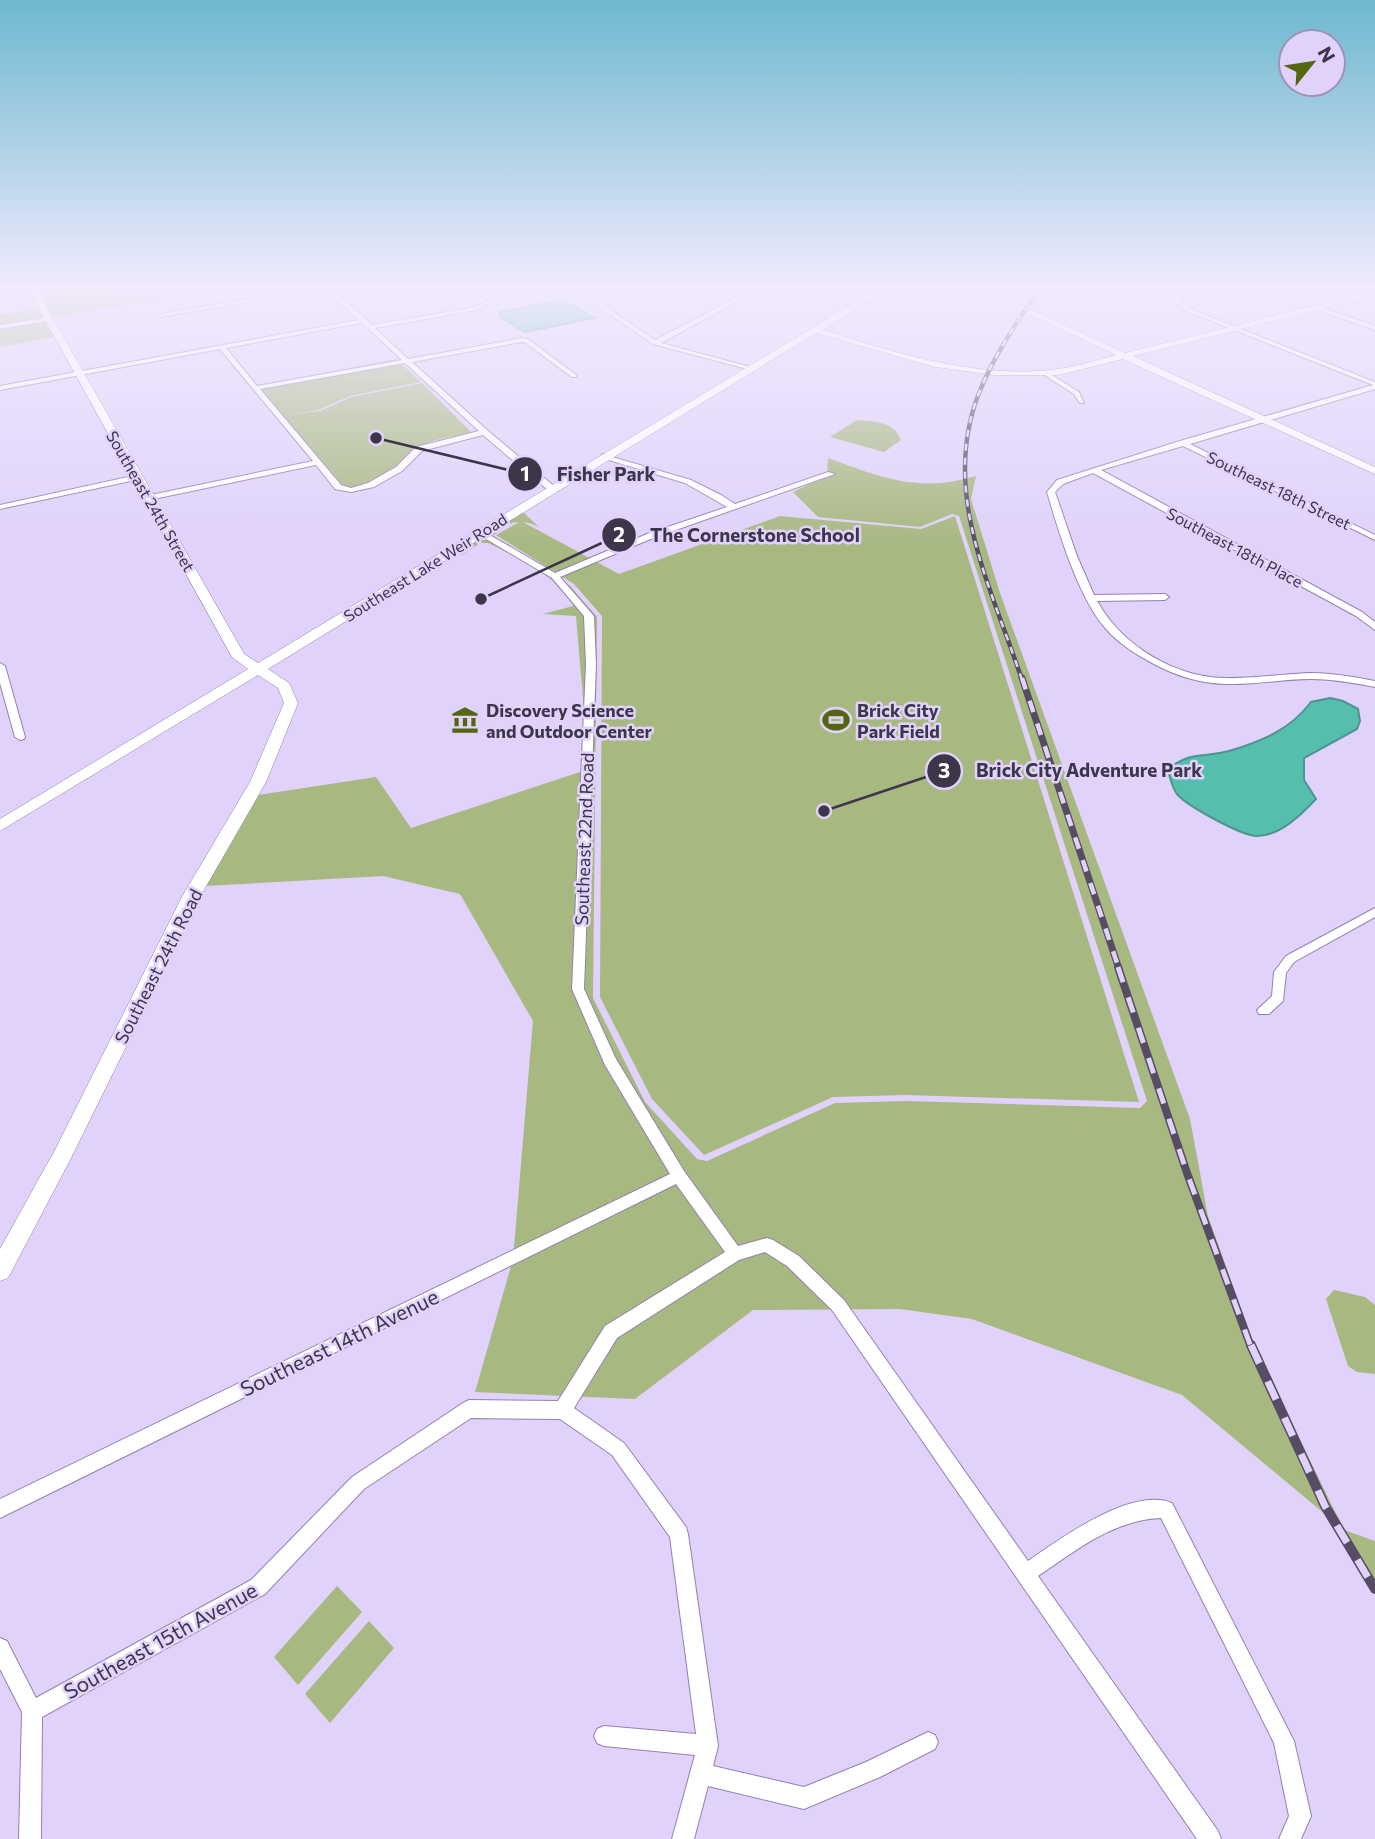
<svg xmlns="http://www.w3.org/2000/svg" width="1375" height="1839" font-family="Commissioner,sans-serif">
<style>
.green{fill:#a8b881}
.water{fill:#55bead;stroke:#4e958f;stroke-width:2}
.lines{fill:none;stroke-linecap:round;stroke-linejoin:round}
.street-casing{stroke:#9381b0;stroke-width:2}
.secondary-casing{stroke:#9381b0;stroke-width:1}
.street{fill:#fff;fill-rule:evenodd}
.secondary{fill:#fff;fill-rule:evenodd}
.rail-far3-casing{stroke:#564d64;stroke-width:4.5}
.rail-far2-casing{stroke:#564d64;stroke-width:7}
.rail-far1-casing{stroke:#564d64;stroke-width:8}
.rail-casing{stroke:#564d64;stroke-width:10}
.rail-far3{stroke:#e0d2fb;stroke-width:2.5;stroke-dasharray:7;stroke-linecap:butt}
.rail-far2{stroke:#e0d2fb;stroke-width:4.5;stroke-dasharray:12;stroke-linecap:butt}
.rail-far1{stroke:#e0d2fb;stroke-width:5;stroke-dasharray:16;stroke-linecap:butt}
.rail{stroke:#e0d2fb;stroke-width:7;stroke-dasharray:20;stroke-linecap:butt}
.labels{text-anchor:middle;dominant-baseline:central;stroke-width:5;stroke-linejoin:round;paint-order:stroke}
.far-street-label{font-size:16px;fill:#3d3549;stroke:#e0d2fb}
.poi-label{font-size:18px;font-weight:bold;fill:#3d3549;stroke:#e0d2fb;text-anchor:start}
.street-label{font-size:18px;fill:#3d3549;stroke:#e0d2fb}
.near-street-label{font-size:21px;fill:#3d3549;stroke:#e0d2fb}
.leader{fill:none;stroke:#3d3549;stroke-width:2.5}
.callout-dot{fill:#3d3549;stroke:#e0d2fb;stroke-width:2.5}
.mark-label{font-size:21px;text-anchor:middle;font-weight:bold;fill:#fff}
.callout-label{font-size:19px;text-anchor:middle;font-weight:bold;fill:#3d3549;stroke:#e0d2fb;stroke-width:5;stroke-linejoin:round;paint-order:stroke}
</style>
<rect width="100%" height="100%" fill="#e0d2fb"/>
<!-- green -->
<g class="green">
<path d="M37 287H119V290C156 302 196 287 234 287L53 317Z"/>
<path d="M39 308 54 337 0 347V315Z"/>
<path d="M396 359 421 382 350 396 318 410 279 416 255 387Z"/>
<path d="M422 383 472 433C457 436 437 438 423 445 401 457 372 499 342 484L282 415 320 411 351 397Z"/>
<path d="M857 420C875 422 894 421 901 440L884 452 830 437Z"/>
<path d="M828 458C882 478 919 493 976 476L971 499 1000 593 1190 1119 1208 1216 1254 1345 1344 1530 1375 1541V1587L1344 1530 1182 1395 972 1319 900 1309 753 1310 635 1399 475 1392 513 1259 533 1021 460 894 383 876 205 886 258 795 376 777 411 828 589 769 576 616 543 614 573 606 575 602C551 574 521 558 488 543H480L462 555 457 551 522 511 539 527C521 518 506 521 493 536L570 586 597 617 593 998 645 1102 697 1159 707 1161 835 1103 905 1101 1140 1108 1147 1101 959 516 952 514 920 527 818 517 793 492 827 476Z"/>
<path d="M780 516 921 529 955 516 1139 1102 905 1095 833 1097 704 1155 652 1099 600 997 602 616 574 584 496 535 521 521 619 574Z"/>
<path d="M1334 1290 1365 1297 1375 1305V1374L1357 1372 1348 1366 1326 1299Z"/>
<path d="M337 1586 362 1612 298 1685 274 1657Z"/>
<path d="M369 1621 394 1648 330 1723 305 1694Z"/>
</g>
<!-- water -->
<g class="water">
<path d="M563 300 594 318 525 332 499 316V312Z"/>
<path d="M1330 698 1343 701 1358 709 1360 721 1357 729 1304 758V780L1316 799C1302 814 1280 836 1257 836 1242 836 1187 806 1177 794 1172 788 1170 776 1167 769 1197 749 1200 759 1229 751 1262 741 1290 730 1311 702Z"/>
</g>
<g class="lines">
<defs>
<g id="street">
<path d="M315 287H330L372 325 475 307 482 303 459 287H466L488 302V304L477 310 375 328 408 359 522 338 528 339 576 375V377H572L526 343 522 342 412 362 487 430 555 487V491H549L483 435 422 451 402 471 374 487 351 492 335 489 316 465 149 500H146V496L313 461 220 349 0 390V386L359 320 325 289 159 317 156 315ZM362 323 402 360 257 386 226 348ZM405 363 479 431 416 447 396 467 368 483 351 488 341 485 260 389Z"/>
<path d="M569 287H576L601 304 638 287H645L604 306 655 340 757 287H764L661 343 754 368 751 370 653 344Z"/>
<path d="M775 287H785L859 304 856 306Z"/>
<path d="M1167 287H1173L1182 304 1198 312 1375 382V389L1190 444 1375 535V540L1183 446 1101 470 1362 612 1375 622V630L1356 616 1093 473 1063 484 1055 492 1077 556 1094 595 1165 594 1169 597 1165 600 1097 601 1099 604C1123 646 1175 677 1224 678 1253 679 1282 674 1311 673 1332 673 1354 677 1375 681V687C1354 683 1333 679 1311 679 1283 679 1254 685 1225 684 1200 683 1176 676 1154 664 1137 655 1119 644 1106 629 1078 597 1059 533 1047 492L1057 480 1180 441 1373 385 1194 314 1178 306Z"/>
<path d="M1317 306 1375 326V330L1315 309Z"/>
<path d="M50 317 52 320 0 329V325Z"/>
<path d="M1043 372H1047L1079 392 1084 403H1080L1074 394 1043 374Z"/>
<path d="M602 454 691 480 721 495 735 504 828 472 835 474 653 538 560 577 594 616 596 664 584 989 616 1059 684 1171 738 1246 767 1238 773 1240 799 1256 844 1300 1028 1561C1060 1539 1132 1486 1172 1503L1294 1741 1311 1816 1301 1839H1279L1289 1816 1274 1743 1161 1518C1113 1520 1077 1550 1038 1576L1218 1831 1221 1839H1197L832 1310 787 1266 765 1252 739 1260 617 1338 574 1408 624 1443 686 1527 688 1534 718 1746 713 1766 804 1787 866 1762 928 1732 935 1735 938 1742 935 1749 880 1777 804 1809 708 1786 694 1839H672L695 1755 604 1746 597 1743 594 1736 597 1729 604 1726 696 1734 670 1537 612 1455 560 1419 471 1418 364 1489 265 1594 42 1717 41 1839H19L22 1712 0 1669V1638L7 1641 36 1698 251 1580 352 1477 463 1403 469 1400 558 1401 605 1326 725 1252 676 1184 0 1518V1499L670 1174 605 1065 572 989 586 664 584 616 552 578 476 533 483 531 555 573 647 534 727 507 685 483 602 458Z"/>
<path d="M137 475 141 477 140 479 0 509V505Z"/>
<path d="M0 663 5 666 25 737 24 739 20 740 15 737 0 683Z"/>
<path d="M1375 908V917L1294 962 1286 973 1283 1001 1269 1014H1259L1257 1010 1272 996 1274 972 1286 956Z"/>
</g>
<path id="secondary" d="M27 287H35L244 654 258 663 880 287H890L822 330C897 353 979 380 1058 369 1077 367 1097 360 1116 355L971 287H981L1125 353 1375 291V295L1133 356 1375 467V474L1123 359 1059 375H995L935 367 816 333 268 669 289 683 298 703 266 782 201 895 70 1160 8 1278 0 1281V1249L56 1148 183 895 250 782 284 703 278 688 258 675 0 831V819L248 669 232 657Z"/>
</defs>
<!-- street casing -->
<use href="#street" class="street-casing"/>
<!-- secondary casing -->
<use href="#secondary" class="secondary-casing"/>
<!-- street -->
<use href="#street" class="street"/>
<!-- secondary -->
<use href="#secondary" class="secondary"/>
<defs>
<path id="rail-far3" d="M1022 680C991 586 940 492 979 393 994 355 1018 321 1040 287"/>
<path id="rail-far2" d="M1022 678 1119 969"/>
<path id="rail-far1" d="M1118 967 1187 1173 1251 1347"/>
<path id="rail" d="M1251 1345 1325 1506 1375 1589"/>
</defs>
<!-- rail-far3 casing -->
<use href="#rail-far3" class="rail-far3-casing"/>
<!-- rail-far2 casing -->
<use href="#rail-far2" class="rail-far2-casing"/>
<!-- rail-far1 casing -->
<use href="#rail-far1" class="rail-far1-casing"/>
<!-- rail casing -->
<use href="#rail" class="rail-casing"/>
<!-- rail-far3 -->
<use href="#rail-far3" class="rail-far3"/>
<!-- rail-far2 -->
<use href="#rail-far2" class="rail-far2"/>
<!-- rail-far1 -->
<use href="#rail-far1" class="rail-far1"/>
<!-- rail -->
<use href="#rail" class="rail"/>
</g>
<!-- sky -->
<linearGradient id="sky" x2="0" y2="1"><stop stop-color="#6db8d0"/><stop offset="0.53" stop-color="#f1ebfd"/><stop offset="1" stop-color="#f1ebfd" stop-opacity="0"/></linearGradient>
<rect width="1375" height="544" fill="url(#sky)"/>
<!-- icons -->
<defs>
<symbol id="museum-bare" viewBox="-9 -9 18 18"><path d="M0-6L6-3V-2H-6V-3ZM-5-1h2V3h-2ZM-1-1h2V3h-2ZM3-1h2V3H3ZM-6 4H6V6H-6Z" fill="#556610" stroke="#e0d2fb" stroke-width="2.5" paint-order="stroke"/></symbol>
<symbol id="stadium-bare" viewBox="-9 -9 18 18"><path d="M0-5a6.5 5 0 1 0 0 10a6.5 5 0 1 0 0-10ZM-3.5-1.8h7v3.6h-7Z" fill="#556610" stroke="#e0d2fb" stroke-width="2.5" paint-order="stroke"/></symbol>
</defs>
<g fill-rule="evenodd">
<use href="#museum-bare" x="446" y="701" width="38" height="38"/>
<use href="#stadium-bare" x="817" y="701" width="38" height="38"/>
</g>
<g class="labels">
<!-- far-street labels -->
<g class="far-street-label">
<text transform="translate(1279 490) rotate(26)">Southeast 18th Street</text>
<text transform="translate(151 501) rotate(60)">Southeast 24th Street</text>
<text transform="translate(1235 547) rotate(28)">Southeast 18th Place</text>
<text transform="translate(425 567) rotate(-32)">Southeast Lake Weir Road</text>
</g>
<!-- poi labels -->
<g class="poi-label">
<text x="486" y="710">Discovery Science<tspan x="486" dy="21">and Outdoor Center</tspan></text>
<text x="857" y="710">Brick City<tspan x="857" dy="21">Park Field</tspan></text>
</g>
<!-- street labels -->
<g class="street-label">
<text transform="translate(584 839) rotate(-88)">Southeast 22nd Road</text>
<text transform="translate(158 966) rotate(-63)">Southeast 24th Road</text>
</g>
<!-- near-street labels -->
<g class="near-street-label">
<text transform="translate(339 1342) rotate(-26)">Southeast 14th Avenue</text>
<text transform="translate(160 1640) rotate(-29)">Southeast 15th Avenue</text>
</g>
</g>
<!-- callouts -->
<path class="leader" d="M376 438L525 474M481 599L619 535M824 811L944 771"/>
<g class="callout-dot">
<circle cx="376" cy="438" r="7"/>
<circle cx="481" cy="599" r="7"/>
<circle cx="824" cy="811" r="7"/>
<circle cx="525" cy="474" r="18"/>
<circle cx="619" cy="535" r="18"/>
<circle cx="944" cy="771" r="18"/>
</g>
<g class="mark-label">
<text x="525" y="481">1</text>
<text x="619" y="542">2</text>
<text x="944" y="778">3</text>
</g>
<g class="callout-label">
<text x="606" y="481">Fisher Park</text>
<text x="755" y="542">The Cornerstone School</text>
<text x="1089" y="777">Brick City Adventure Park</text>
</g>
<!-- north arrow -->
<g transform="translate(1312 63) rotate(60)"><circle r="33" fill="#e0d2fb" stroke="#9f93b4" stroke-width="2"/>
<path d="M0-5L12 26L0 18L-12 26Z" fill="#556610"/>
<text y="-10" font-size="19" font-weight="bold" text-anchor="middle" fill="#3d3549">N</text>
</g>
</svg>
